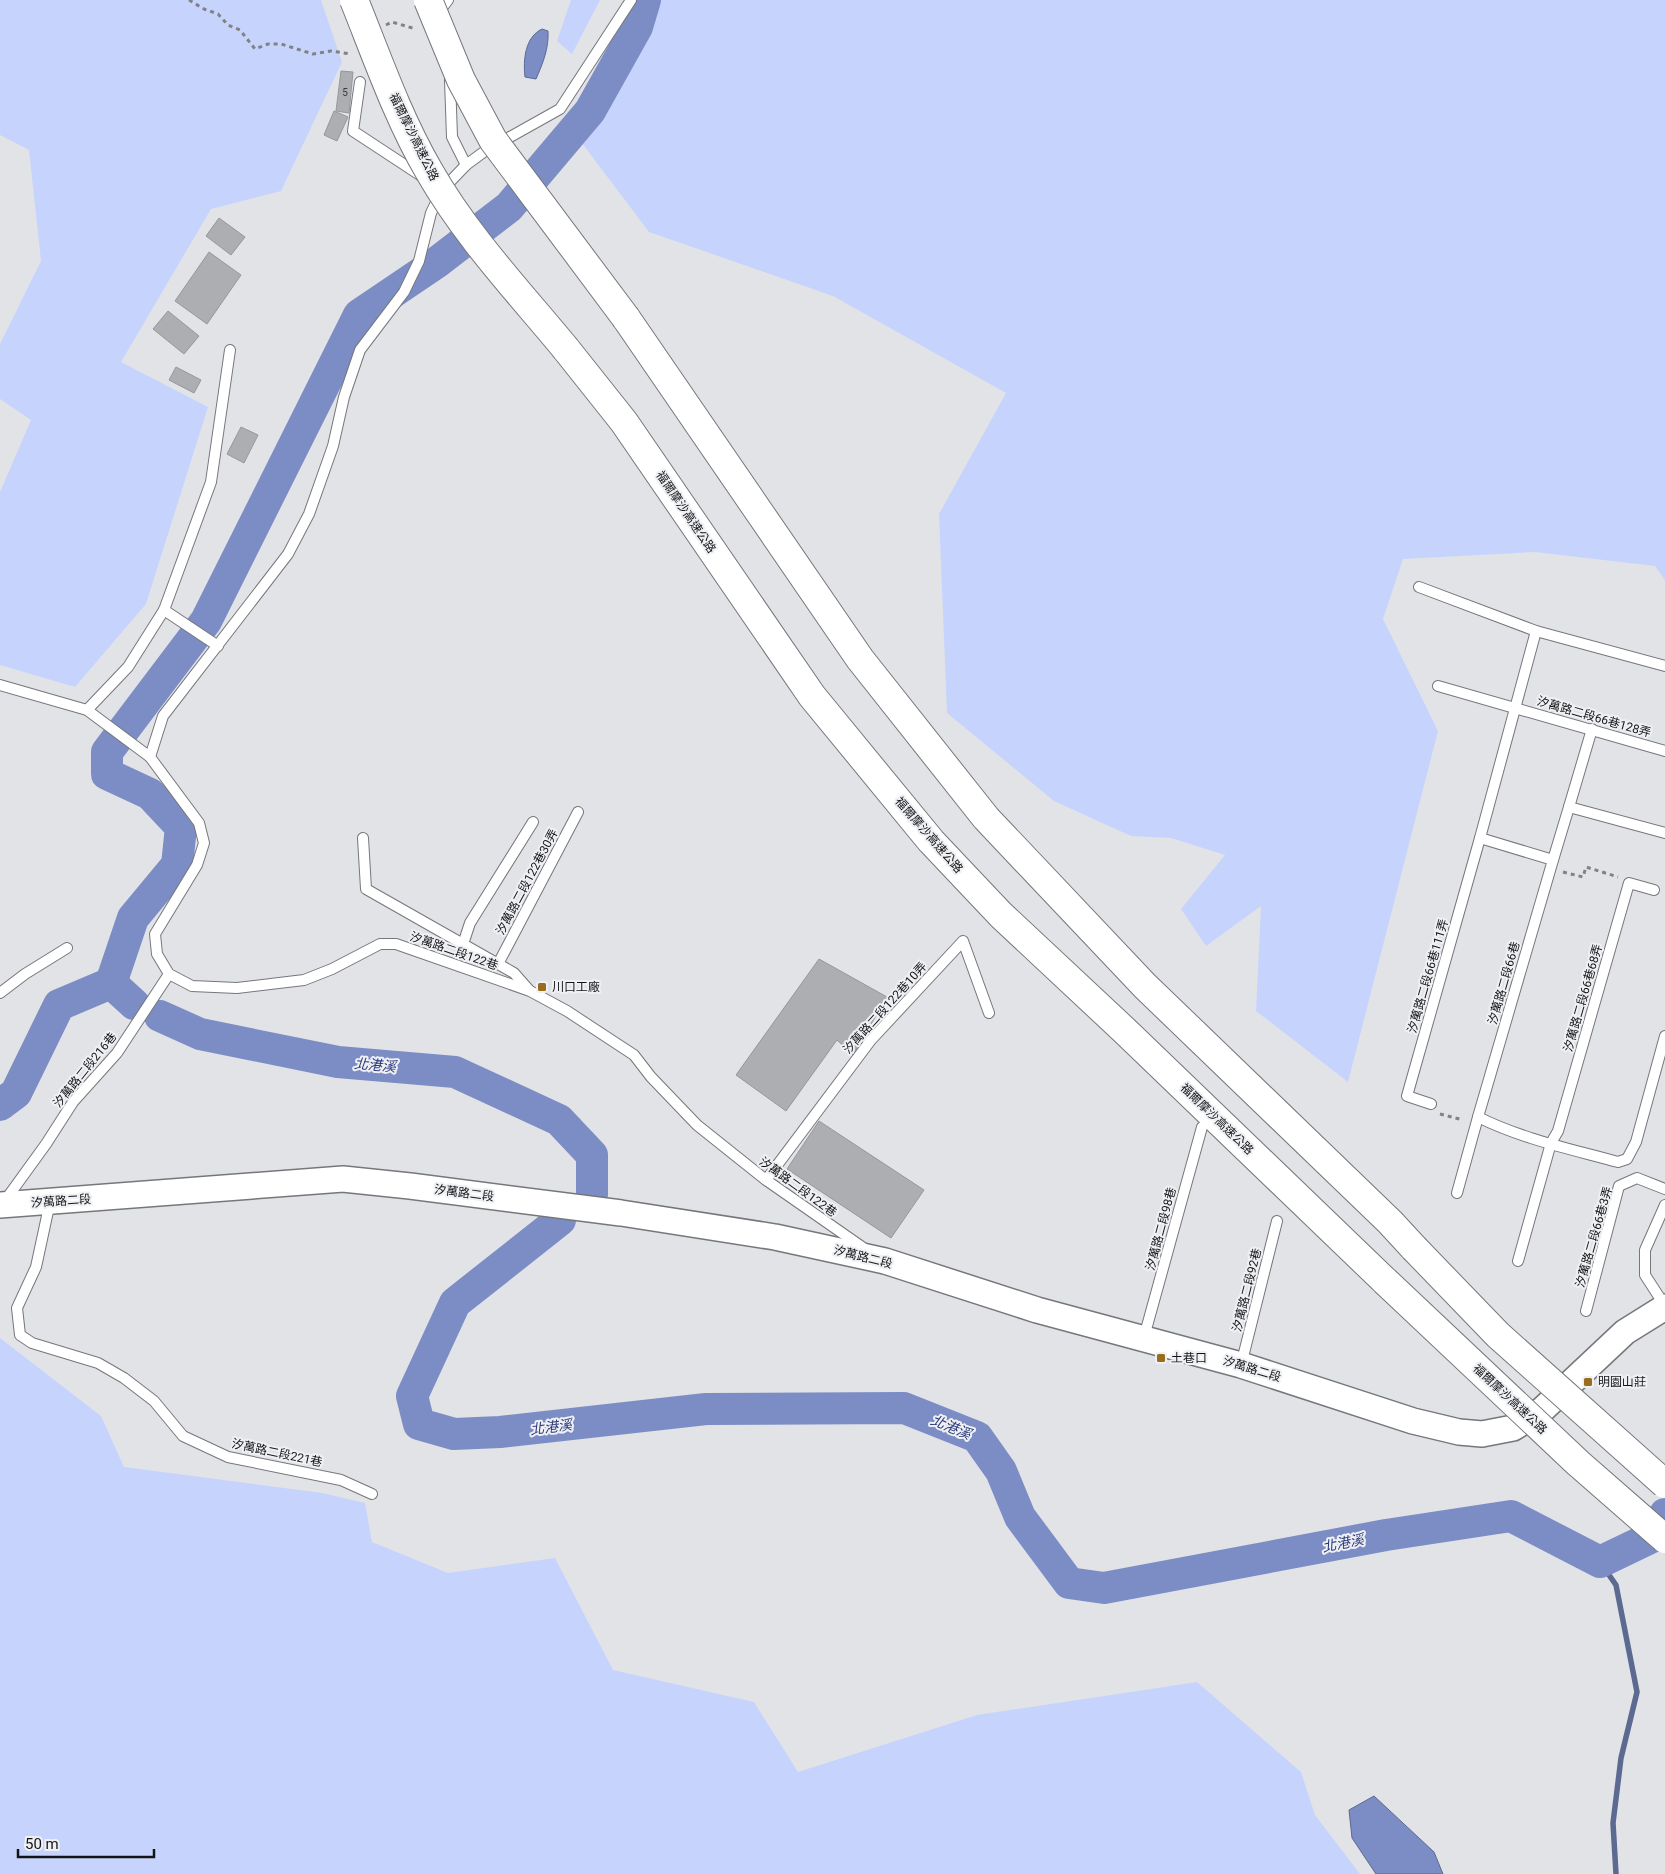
<svg xmlns="http://www.w3.org/2000/svg" width="1665" height="1874" font-family="Roboto,'Noto Sans TC',sans-serif">
<style>
.green{fill:#c6d4fd}
.water{fill:#7c8dc5;stroke:#5c6990}
.lines{fill:none;stroke-linecap:round;stroke-linejoin:round}
.stream{stroke:#5c6990;stroke-width:5.5}
.river{stroke:#7c8dc5;stroke-width:32}
.building{fill:#adaeb2;stroke:#95979a}
.service-casing{stroke:#75777a;stroke-width:12}
.tertiary-casing{stroke:#75777a;stroke-width:28}
.motorway-casing{stroke:#75777a;stroke-width:30}
.path{stroke:#818284;stroke-width:3;stroke-dasharray:4 4;stroke-linecap:butt}
.service{stroke:#fff;stroke-width:10}
.tertiary{stroke:#fff;stroke-width:25}
.motorway{stroke:#fff;stroke-width:28}
.motorway-bridge-casing{stroke:#75777a;stroke-width:30;stroke-linecap:butt}
.motorway-bridge{stroke:#fff;stroke-width:28}
.poi-dot{fill:#9a6d1d;stroke:#eff0f4;stroke-width:2}
.labels{text-anchor:middle;dominant-baseline:central;stroke-width:4;stroke-linejoin:round;paint-order:stroke}
.number-label{font-size:10px;fill:#3a3a3c}
.street-label{font-size:12px;fill:#131415;stroke:#eff0f4}
.poi-label{font-size:12px;fill:#131415;stroke:#eff0f4;text-anchor:start}
.water-label{font-size:14px;font-style:italic;fill:#28377a;stroke:#eff0f4}
</style>
<rect width="100%" height="100%" fill="#e2e3e7"/>
<!-- green -->
<g class="green">
<path d="M0 0H321L342 62 281 191 211 209 121 362 208 407 146 604 75 687 0 665V492L31 420 0 399V344L41 261 29 150 0 135Z"/>
<path d="M571 0H600L572 54 557 41Z"/>
<path d="M658 0H1665V580L1655 566 1535 552 1403 559 1383 619 1438 731 1348 1082 1256 1011 1261 906 1206 946 1181 909 1225 855 1171 838 1131 836 1054 801 947 713 939 514 1006 393 833 296 649 232 569 126Z"/>
<path d="M0 1338 101 1416 124 1467 322 1493 365 1503 372 1542 448 1573 555 1558 613 1670 754 1702 798 1772 977 1715 1197 1682 1301 1772 1315 1815 1360 1874H0Z"/>
</g>
<!-- water -->
<g class="water">
<path d="M542 29 548 31C549 48 543 63 536 79L525 77C523 60 525 37 542 29Z"/>
<path d="M1374 1796 1434 1852 1443 1874H1376L1352 1838 1349 1810Z"/>
</g>
<g class="lines">
<!-- stream -->
<path class="stream" d="M1600 1562 1616 1585 1637 1692 1621 1758 1613 1823 1616 1874"/>
<!-- river -->
<g class="river">
<path d="M111 983 133 918 177 865 181 827 150 794 107 774V752L206 621 359 315 436 263 509 207 590 111 637 27 645 0"/>
<path d="M160 1016 200 1034 338 1062 455 1072 559 1120 592 1155V1194"/>
<path d="M0 1105 16 1093 59 1005 111 983 134 1004"/>
<path d="M560 1220 455 1303 412 1396 419 1424 454 1434 500 1432 706 1409 904 1408 977 1437 1001 1471 1020 1517 1069 1583 1104 1588 1386 1535 1511 1516 1600 1562 1652 1537 1665 1514"/>
</g>
</g>
<!-- building -->
<g class="building">
<path d="M341 71 353 72 349 113 336 111Z"/>
<path d="M334 111 348 117 337 141 324 135Z"/>
<path d="M219 218 245 237 231 255 206 236Z"/>
<path d="M209 252 241 275 207 324 175 301Z"/>
<path d="M168 311 199 336 184 354 153 329Z"/>
<path d="M176 367 201 380 194 393 169 380Z"/>
<path d="M241 427 258 435 244 463 227 454Z"/>
<path d="M819 959 887 997 853 1055 837 1040 786 1111 736 1075Z"/>
<path d="M819 1121 924 1190 891 1238 787 1169Z"/>
</g>
<g class="lines">
<defs>
<g id="service">
<path d="M442 16V8L448 0"/>
<path d="M450 80 452 137 466 165"/>
<path d="M360 82 353 131 423 177"/>
<path d="M1419 587 1536 631 1665 666"/>
<path d="M1536 631 1480 838 1553 860 1478 1117C1522 1139 1571 1149 1618 1162L1627 1159 1636 1142 1665 1036"/>
<path d="M218 646 164 610 211 482 230 350"/>
<path d="M0 685 87 710 150 757 199 823 204 843 197 865 155 934 157 954 169 974 192 986 237 988 304 980 332 969 380 944H396L530 991 567 1011 634 1055 651 1077 697 1125 766 1180 865 1249"/>
<path d="M1438 686 1665 751"/>
<path d="M87 710 128 667 164 610"/>
<path d="M150 757 163 716 288 554 309 514 333 446 344 397 360 350 404 292 419 261 431 213 442 190 466 165 485 151 560 109 631 0"/>
<path d="M1569 807 1592 729"/>
<path d="M363 838 366 889 514 973 529 990"/>
<path d="M1553 860 1569 807 1665 833"/>
<path d="M463 944 470 923 533 822"/>
<path d="M498 964 578 812"/>
<path d="M0 993 25 974 67 948"/>
<path d="M1431 1104 1407 1096 1480 838"/>
<path d="M766 1180 871 1040 963 941 989 1013"/>
<path d="M1457 1193 1478 1117"/>
<path d="M4 1202 46 1144 73 1102 117 1053 169 974"/>
<path d="M50 1202 36 1267 17 1308 20 1335 32 1343 98 1363 124 1378 154 1401 183 1436 228 1457 341 1480 372 1494"/>
<path d="M1665 1205 1645 1250V1275L1665 1306"/>
<path d="M1518 1261 1551 1143 1558 1131 1629 883 1654 890"/>
<path d="M1586 1311 1619 1186 1637 1178 1665 1189"/>
<path d="M1144 1337 1202 1127"/>
<path d="M1241 1365 1277 1221"/>
</g>
<path id="tertiary" d="M0 1205 343 1179 410 1186 621 1213 775 1237 885 1261 1037 1310 1241 1365 1413 1421 1459 1432 1482 1434 1513 1428 1542 1410 1625 1332 1665 1307"/>
<g id="motorway">
<path d="M626 318 860 659 986 818 1145 986 1390 1222 1414 1248"/>
<path d="M566 349 624 422 812 696 931 841 1001 915 1124 1030 1385 1281"/>
</g>
</defs>
<!-- service casing -->
<use href="#service" class="service-casing"/>
<!-- tertiary casing -->
<use href="#tertiary" class="tertiary-casing"/>
<!-- motorway casing -->
<use href="#motorway" class="motorway-casing"/>
<!-- path -->
<g class="path">
<path d="M189 0 204 9 218 14 228 25 240 30 255 49 268 44H281L313 54 331 51 351 54"/>
<path d="M386 25 392 22 416 29"/>
<path d="M1563 872 1583 877 1586 867 1618 877"/>
<path d="M1440 1114 1463 1120"/>
</g>
<!-- service -->
<use href="#service" class="service"/>
<!-- tertiary -->
<use href="#tertiary" class="tertiary"/>
<!-- motorway -->
<use href="#motorway" class="motorway"/>
<defs>
<g id="motorway-bridge">
<path d="M354 0C377 57 398 118 429 171 466 236 519 292 566 349"/>
<path d="M428 0 461 80 493 140 626 318"/>
<path d="M1414 1248 1498 1335 1665 1484"/>
<path d="M1385 1281 1578 1463 1665 1539"/>
</g>
</defs>
<!-- motorway-bridge casing -->
<use href="#motorway-bridge" class="motorway-bridge-casing"/>
<!-- motorway-bridge -->
<use href="#motorway-bridge" class="motorway-bridge"/>
</g>
<!-- markers -->
<g class="poi-dot">
<rect x="537" y="982" width="10" height="10" rx="2.5"/>
<rect x="1156" y="1353" width="10" height="10" rx="2.5"/>
<rect x="1583" y="1377" width="10" height="10" rx="2.5"/>
</g>
<g class="labels">
<!-- number labels -->
<g class="number-label">
<text x="345" y="92">5</text>
</g>
<!-- street labels -->
<g class="street-label">
<text transform="translate(414 137) rotate(64)">福爾摩沙高速公路</text>
<text transform="translate(686 512) rotate(56)">福爾摩沙高速公路</text>
<text transform="translate(1594 717) rotate(16)">汐萬路二段66巷128弄</text>
<text transform="translate(929 835) rotate(49)">福爾摩沙高速公路</text>
<text transform="translate(527 882) rotate(-62)">汐萬路二段122巷30弄</text>
<text transform="translate(454 951) rotate(19)">汐萬路二段122巷</text>
<text transform="translate(1428 976) rotate(-74)">汐萬路二段66巷111弄</text>
<text transform="translate(1504 983) rotate(-74)">汐萬路二段66巷</text>
<text transform="translate(1583 998) rotate(-74)">汐萬路二段66巷68弄</text>
<text transform="translate(885 1008) rotate(-48)">汐萬路二段122巷10弄</text>
<text transform="translate(85 1070) rotate(-51)">汐萬路二段216巷</text>
<text transform="translate(1217 1119) rotate(44)">福爾摩沙高速公路</text>
<text transform="translate(798 1187) rotate(36)">汐萬路二段122巷</text>
<text transform="translate(464 1193) rotate(7)">汐萬路二段</text>
<text transform="translate(61 1201) rotate(-4)">汐萬路二段</text>
<text transform="translate(1161 1229) rotate(-75)">汐萬路二段98巷</text>
<text transform="translate(1594 1237) rotate(-74)">汐萬路二段66巷3弄</text>
<text transform="translate(863 1257) rotate(14)">汐萬路二段</text>
<text transform="translate(1247 1290) rotate(-76)">汐萬路二段92巷</text>
<text transform="translate(1252 1369) rotate(17)">汐萬路二段</text>
<text transform="translate(1510 1399) rotate(43)">福爾摩沙高速公路</text>
<text transform="translate(277 1453) rotate(12)">汐萬路二段221巷</text>
</g>
<!-- poi labels -->
<g class="poi-label">
<text x="552" y="987">川口工廠</text>
<text x="1171" y="1358">土巷口</text>
<text x="1598" y="1382">明園山莊</text>
</g>
<!-- water labels -->
<g class="water-label">
<text transform="translate(375 1065) rotate(5)">北港溪</text>
<text transform="translate(551 1427) rotate(-7)">北港溪</text>
<text transform="translate(951 1427) rotate(22)">北港溪</text>
<text transform="translate(1343 1543) rotate(-11)">北港溪</text>
</g>
</g>
<!-- scale -->
<path d="M18 1849v8h136v-8" fill="none" stroke="#131415" stroke-width="2.5"/>
<text x="25" y="1849" font-size="15" fill="#131415" stroke="#eff0f4" stroke-width="4" paint-order="stroke">50 m</text>
</svg>
